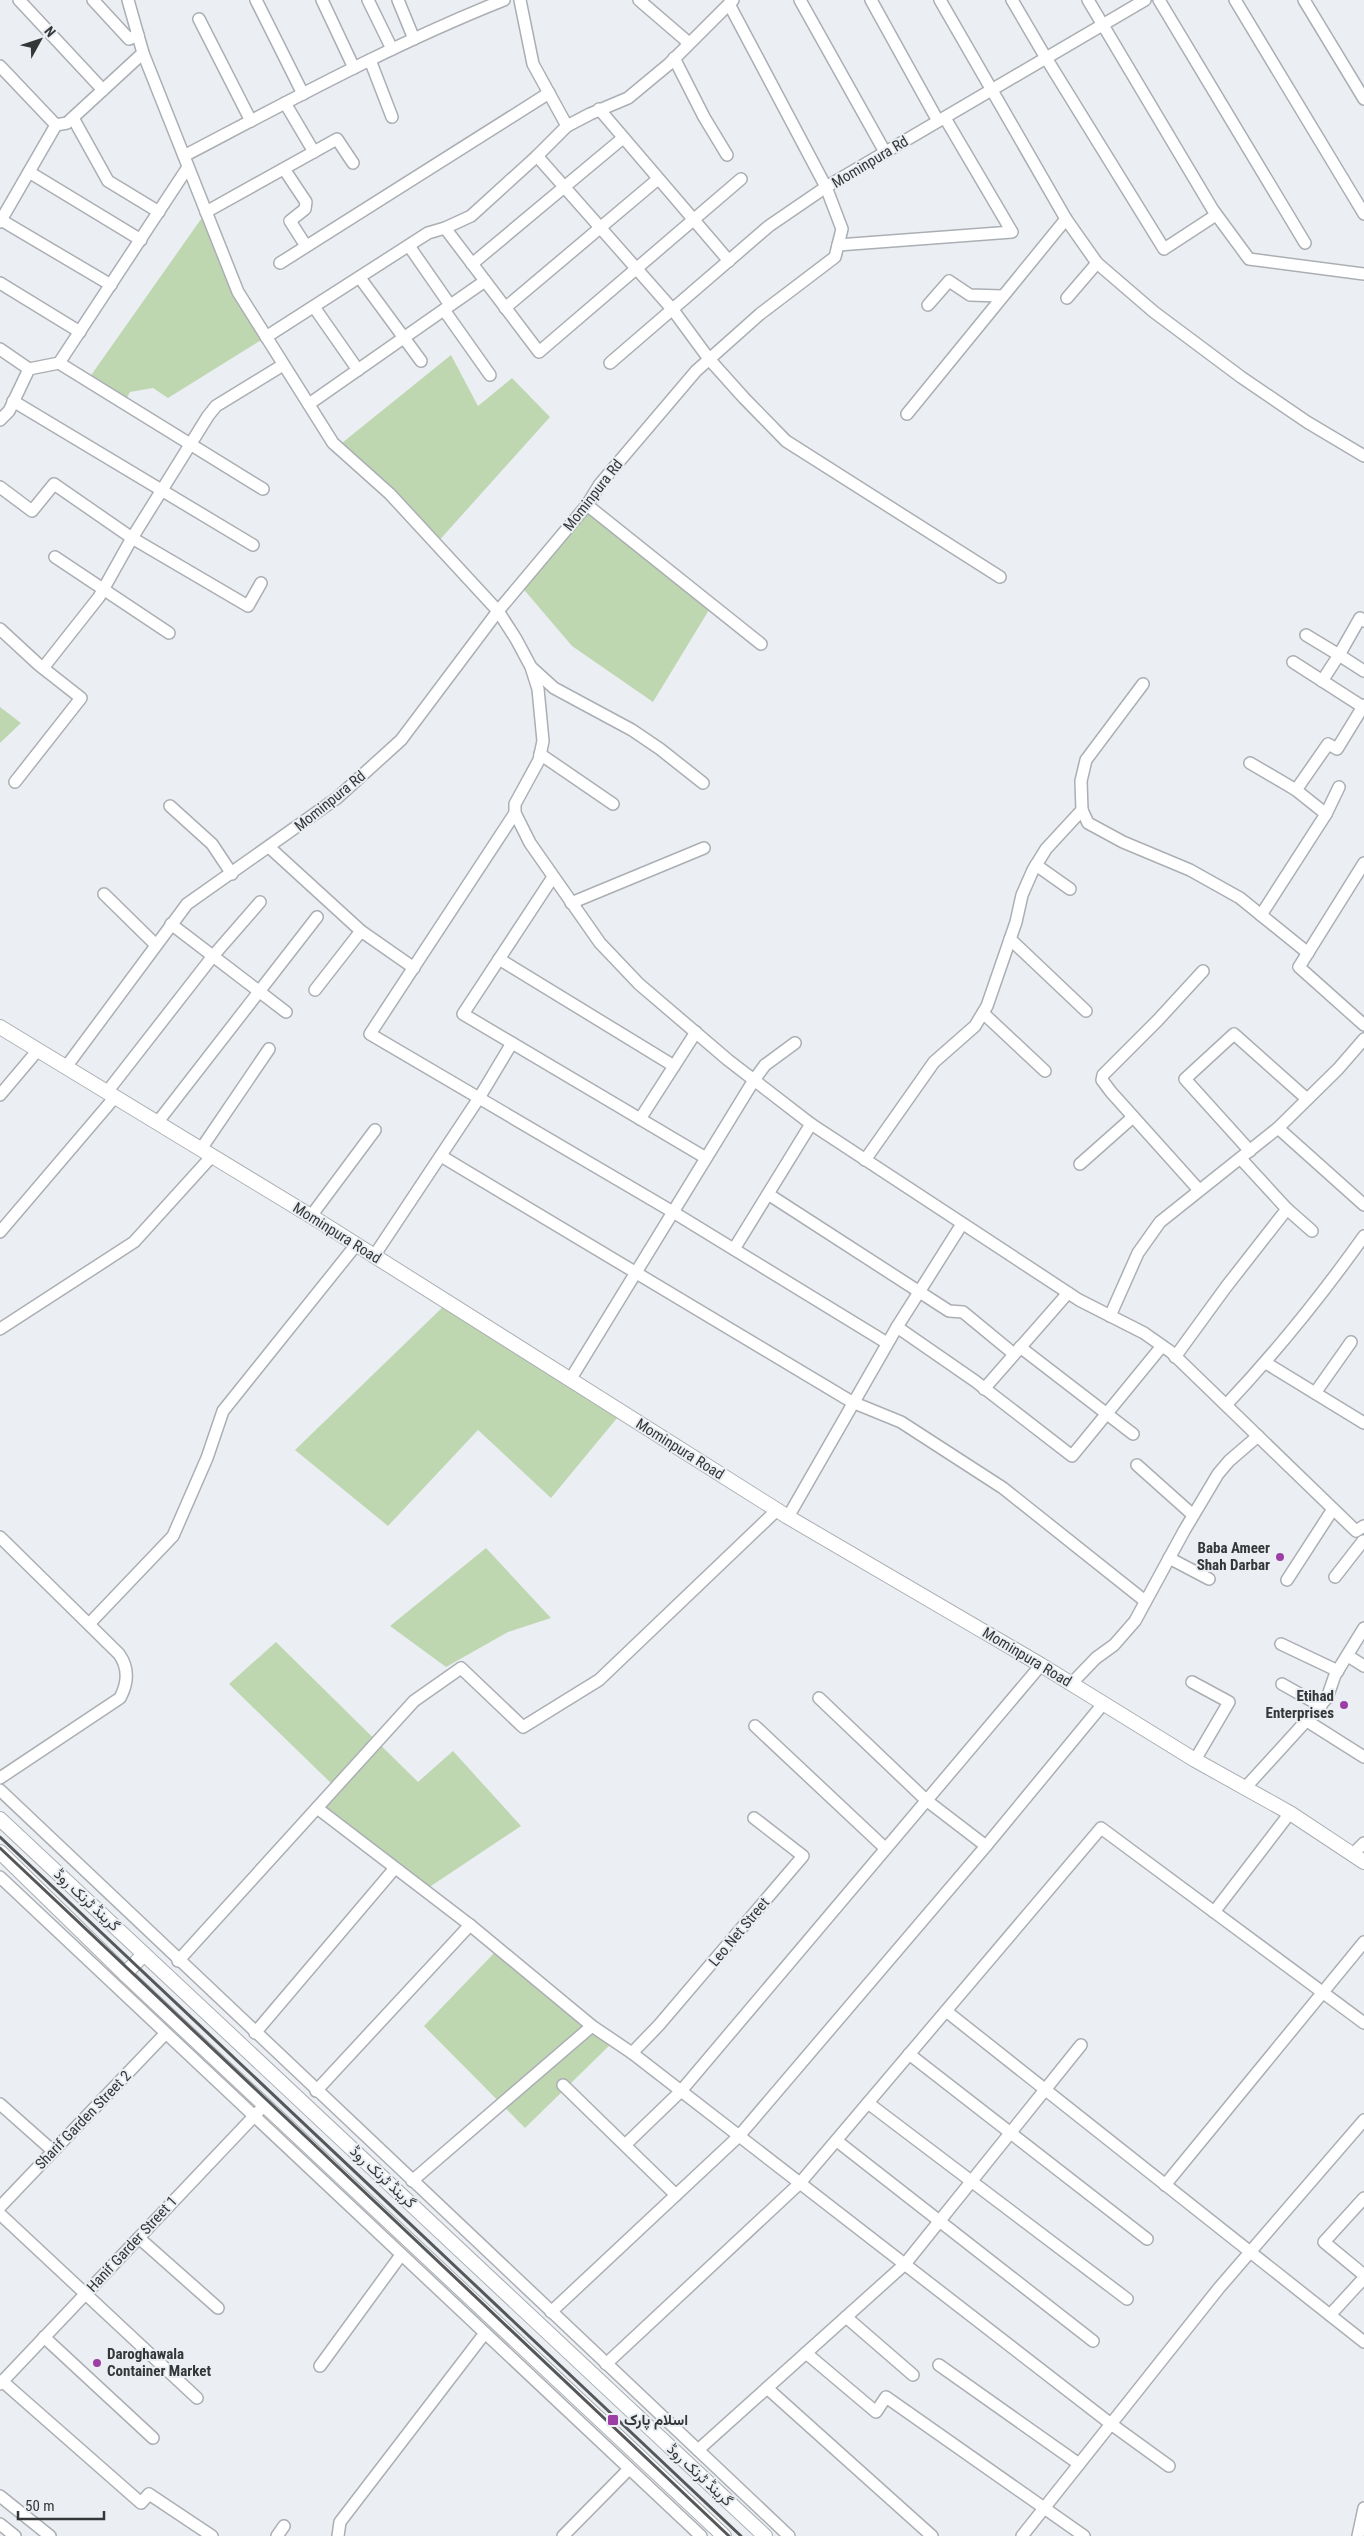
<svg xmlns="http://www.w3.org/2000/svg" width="1364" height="2536" font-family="'Roboto Condensed',Vazirmatn,sans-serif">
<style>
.green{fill:#bed7b1}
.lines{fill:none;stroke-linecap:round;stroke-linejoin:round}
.minor-casing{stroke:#abafb3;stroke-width:14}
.major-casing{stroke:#abafb3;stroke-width:16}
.minor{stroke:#fff;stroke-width:11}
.major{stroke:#fff;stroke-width:14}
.rail{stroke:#555759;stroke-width:3}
.poi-dot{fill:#9d3ea7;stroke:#ebeff3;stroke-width:2}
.labels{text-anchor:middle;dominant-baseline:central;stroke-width:4;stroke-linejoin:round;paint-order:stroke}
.street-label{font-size:15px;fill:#343637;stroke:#ebeff3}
.poi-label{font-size:15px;font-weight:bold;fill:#343637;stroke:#ebeff3;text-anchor:end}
</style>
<rect width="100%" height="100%" fill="#ebeff3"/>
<!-- green -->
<g class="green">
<path d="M206 212 238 292 266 337 168 398 153 388 130 392 124 403 87 381Z"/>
<path d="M451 355 478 406 512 378 550 417 436 544 337 447Z"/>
<path d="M587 505 712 605 653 702 572 646 520 585Z"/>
<path d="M0 707 21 723 0 743Z"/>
<path d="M448 1302 622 1412 551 1498 478 1430 388 1526 295 1450Z"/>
<path d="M486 1548 551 1618 508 1632 446 1667 390 1626Z"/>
<path d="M276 1642 418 1782 453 1751 521 1826 425 1890 317 1808 335 1787 229 1684Z"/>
<path d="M498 1949 614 2041 525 2128 424 2026Z"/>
</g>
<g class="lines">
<defs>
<g id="minor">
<path d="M19 0 103 90"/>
<path d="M93 0 129 39 138 35"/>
<path d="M128 0 143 53 238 292 333 443 390 494 498 611 516 639 531 667 538 689 543 741 539 760 515 804V813L530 843 600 943 639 984 728 1060 811 1124 1079 1300 1144 1333 1171 1352 1356 1531 1364 1526"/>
<path d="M256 0 303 94"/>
<path d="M322 0 354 68"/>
<path d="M368 0 392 49"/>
<path d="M398 0 414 39"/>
<path d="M520 0 533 64 567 126 537 156 673 310 709 359 744 398 786 441 1000 577"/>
<path d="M639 0 689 43"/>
<path d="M800 0 885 152"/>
<path d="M871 0 938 121"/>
<path d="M940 0 1066 219 1097 263 1154 312 1241 377 1307 422 1364 456"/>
<path d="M1012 0 1046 58 1164 249 1216 215"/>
<path d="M1088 0 1213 210 1249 259 1364 274"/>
<path d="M1159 0 1305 243"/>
<path d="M1235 0 1364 214"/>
<path d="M1304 0 1364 99"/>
<path d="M199 19 251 121"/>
<path d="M674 58 704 117 727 155"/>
<path d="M370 60 392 117"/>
<path d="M0 66 56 125 0 222"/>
<path d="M285 103 314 152"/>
<path d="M599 109 729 261"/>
<path d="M73 118 108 181 159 212"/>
<path d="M56 125 67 123 143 53"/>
<path d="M567 126 590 114 628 98 669 64 733 0"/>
<path d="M184 156C289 101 393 44 504 0"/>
<path d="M537 156 471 216 445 228 539 352 741 179"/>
<path d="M284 169 306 202 305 209 290 221 306 246"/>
<path d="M29 172 141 240"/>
<path d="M206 212 337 139 353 163"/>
<path d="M1 220 111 285"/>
<path d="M838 245 1012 232 945 118"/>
<path d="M409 246 450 305"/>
<path d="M280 263 549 93"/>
<path d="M472 264 623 138"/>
<path d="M360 278 421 361"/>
<path d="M0 283 80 332"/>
<path d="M1067 298 1097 263"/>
<path d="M928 305 949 281 970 295 1002 296"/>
<path d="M314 307 358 370"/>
<path d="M505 308 658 179"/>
<path d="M444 310 490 375"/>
<path d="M266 337 428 233 445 228"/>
<path d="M0 349 29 369 59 363 188 167"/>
<path d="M59 363 263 489"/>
<path d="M610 363 769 226 826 187 729 4"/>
<path d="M13 401 253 545"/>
<path d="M309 404 485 281"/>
<path d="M907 414 1066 219"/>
<path d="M0 420 9 411 29 369"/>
<path d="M0 487 32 511 54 484 132 538 248 606 261 583"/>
<path d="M587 505 761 644"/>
<path d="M55 557 169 633"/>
<path d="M1364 621 1360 618 1339 655 1364 671"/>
<path d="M0 629 39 665 81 698 15 782"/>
<path d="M1306 635 1339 655 1322 681"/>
<path d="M1293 662 1363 707"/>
<path d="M43 668 99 597 132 538 208 416 216 406 283 365"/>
<path d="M532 668 554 688 632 730 660 749 703 783"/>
<path d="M540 754 613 804"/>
<path d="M1250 763 1296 790 1326 814"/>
<path d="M1296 790 1328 744 1337 749 1364 705"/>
<path d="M170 806 212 844 232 874"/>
<path d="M1082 810 1088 823 1123 842 1190 870 1240 898 1308 953"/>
<path d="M515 813 370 1034 673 1212 887 1343"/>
<path d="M269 847 361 931 414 968"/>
<path d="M1364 863 1299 967 1364 1025"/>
<path d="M1036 865 1070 889"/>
<path d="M553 877 463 1014 706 1158"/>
<path d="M104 894 156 945"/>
<path d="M571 903 704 848"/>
<path d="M1261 915 1326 814 1339 787"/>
<path d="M171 924 286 1012"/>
<path d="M1010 939 1086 1011"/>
<path d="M499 959 674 1066"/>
<path d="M315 990 361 931"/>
<path d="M983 1013 1045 1071"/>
<path d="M66 1067 187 904 337 798 401 740 498 611 587 505 600 484 696 371 760 314 835 257 842 229 826 187 1145 0"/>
<path d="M107 1092 213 956 260 902"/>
<path d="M0 1095 38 1050"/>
<path d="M640 1119 696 1032"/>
<path d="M157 1123 317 917"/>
<path d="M1278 1128 1364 1205"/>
<path d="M201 1149 269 1049"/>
<path d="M1250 1151 1185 1079 1234 1034 1307 1099"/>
<path d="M441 1156 852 1402 901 1422 1003 1488 1145 1601"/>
<path d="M865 1160 934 1062 975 1026 987 1006 1016 922 1022 895 1033 870 1046 849 1082 810 1081 781 1086 760 1143 684"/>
<path d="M1080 1164 1133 1117"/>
<path d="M1199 1190 1111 1092 1102 1080 1103 1075 1158 1020 1203 971"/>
<path d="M768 1194 949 1311 963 1312 1014 1354"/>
<path d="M1287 1209 1312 1231"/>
<path d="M311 1216 375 1130"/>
<path d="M0 1232 115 1097"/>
<path d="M734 1249 811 1124"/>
<path d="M374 1256 479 1098 512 1043"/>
<path d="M1110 1316 1138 1253 1160 1222 1278 1128 1338 1069 1364 1039"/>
<path d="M897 1327 975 1381 1072 1456 1162 1346"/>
<path d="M0 1329 134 1242 212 1156"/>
<path d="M1020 1347 1133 1434"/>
<path d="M1175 1357 1226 1287 1287 1209 1241 1159"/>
<path d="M1266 1363 1364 1423"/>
<path d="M570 1380 754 1080 765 1065 795 1043"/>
<path d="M984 1389 1068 1293"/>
<path d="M1315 1393 1351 1342"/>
<path d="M1226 1405C1276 1352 1322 1295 1364 1236"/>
<path d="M1137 1465 1193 1515"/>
<path d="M788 1517 897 1327 962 1224"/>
<path d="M0 1537 119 1654C129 1668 128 1683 120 1698L0 1778"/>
<path d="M1169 1558 1209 1579"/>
<path d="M1335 1577 1363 1541"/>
<path d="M1287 1580 1333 1509"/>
<path d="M89 1624 173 1536 207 1458 223 1411 356 1245"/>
<path d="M1281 1644 1338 1671"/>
<path d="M1348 1656 1364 1666"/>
<path d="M1192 1682 1229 1702 1195 1760"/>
<path d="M1071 1684 1096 1658 1114 1645 1135 1621 1184 1531 1218 1474 1229 1461 1258 1436"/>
<path d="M1282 1684 1321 1706"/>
<path d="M819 1698 926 1800 986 1846"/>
<path d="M1307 1721 1364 1757"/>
<path d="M755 1726 885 1848"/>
<path d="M1245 1788 1327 1698 1335 1675 1364 1628"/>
<path d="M0 1790 789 2536"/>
<path d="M317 1808 470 1925 592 2026 632 2053 1111 2424 1169 2466"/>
<path d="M1352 1855 1364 1843"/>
<path d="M0 1877 701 2536"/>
<path d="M1214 1912 1290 1813"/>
<path d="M178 1961 414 1701 461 1668 523 1727 599 1680 777 1510"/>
<path d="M946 2011 1364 2342"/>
<path d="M255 2033 395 1868"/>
<path d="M632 2053 659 2025 803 1856 754 1818"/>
<path d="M909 2054 1147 2239"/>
<path d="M563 2085 676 2195"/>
<path d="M316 2091 470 1925"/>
<path d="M868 2103 1127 2299"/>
<path d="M0 2104 53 2151"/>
<path d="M837 2141 1093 2341"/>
<path d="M625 2145 681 2091 1041 1665"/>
<path d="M412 2181 592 2026"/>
<path d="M1165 2185 1364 1942"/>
<path d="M1364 2198 1324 2242 1364 2275"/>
<path d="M0 2207 165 2034"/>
<path d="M0 2214 197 2398"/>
<path d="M139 2238 218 2308"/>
<path d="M551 2312 739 2136 986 1846 1103 1704"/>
<path d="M1330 2315 1364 2278"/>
<path d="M846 2317 913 2375"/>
<path d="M44 2337 153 2438"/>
<path d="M806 2353 876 2412 886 2397 1084 2536"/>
<path d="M606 2364 800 2183 1101 1828 1364 2023"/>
<path d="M939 2365 1079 2464"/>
<path d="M320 2366 401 2255"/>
<path d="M2 2381 141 2503 149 2494 212 2536"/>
<path d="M0 2384 259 2111"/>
<path d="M767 2388 932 2536"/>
<path d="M698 2450 905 2264 1081 2045"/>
<path d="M0 2496 50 2536"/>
<path d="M0 2524 15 2536"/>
<path d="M277 2536 284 2526"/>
<path d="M338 2536 340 2522 485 2333"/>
<path d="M563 2536 629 2469"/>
<path d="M1022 2536 1219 2288 1364 2120"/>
<path d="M1358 2536 1364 2508"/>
</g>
<g id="major">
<path d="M0 1027 319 1221 788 1517 1041 1665 1195 1760 1290 1813 1364 1862"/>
<path d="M0 1819 765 2536"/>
<path d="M0 1852 125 1974 724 2536"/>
<path d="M125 1974 144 1954"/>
</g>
</defs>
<!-- minor casing -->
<use href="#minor" class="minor-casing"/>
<!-- major casing -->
<use href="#major" class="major-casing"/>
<!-- minor -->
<use href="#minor" class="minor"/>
<!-- major -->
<use href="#major" class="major"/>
<!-- rail -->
<g class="rail">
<path d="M0 1837 741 2536"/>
<path d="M0 1848 729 2536"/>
</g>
</g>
<!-- markers -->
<g class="poi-dot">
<circle cx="1280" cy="1557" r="5"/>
<circle cx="1344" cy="1705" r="5"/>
<circle cx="97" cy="2363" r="5"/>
<rect x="607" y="2414" width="12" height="12" rx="2.5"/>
</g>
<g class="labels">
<!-- street labels -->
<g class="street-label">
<text transform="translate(870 162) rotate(-31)">Mominpura Rd</text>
<text transform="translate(593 495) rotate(-52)">Mominpura Rd</text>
<text transform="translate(330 801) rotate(-39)">Mominpura Rd</text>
<text transform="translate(337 1233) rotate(32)">Mominpura Road</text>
<text transform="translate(680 1449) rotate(32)">Mominpura Road</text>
<text transform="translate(1027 1657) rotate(31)">Mominpura Road</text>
<text transform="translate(87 1900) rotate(43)">گرینڈ ٹرنک روڈ</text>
<text transform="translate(739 1932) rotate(-50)">Leo Net Street</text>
<text transform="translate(83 2120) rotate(-46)">Sharif Garden Street 2</text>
<text transform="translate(383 2177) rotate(43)">گرینڈ ٹرنک روڈ</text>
<text transform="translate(132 2244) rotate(-47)">Hanif Garder Street 1</text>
<text transform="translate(700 2475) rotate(43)">گرینڈ ٹرنک روڈ</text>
</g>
<!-- poi labels -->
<g class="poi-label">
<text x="1270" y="1548">Baba Ameer<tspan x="1270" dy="17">Shah Darbar</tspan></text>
<text x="1334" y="1696">Etihad<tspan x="1334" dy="17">Enterprises</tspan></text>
<text x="107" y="2354" text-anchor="start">Daroghawala<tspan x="107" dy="17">Container Market</tspan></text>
<text x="624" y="2420" text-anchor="start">اسلام پارک</text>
</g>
</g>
<!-- north arrow -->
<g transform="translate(40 40) rotate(50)" stroke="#ebeff3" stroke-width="4" paint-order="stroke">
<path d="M0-4L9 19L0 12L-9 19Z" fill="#343637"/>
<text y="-8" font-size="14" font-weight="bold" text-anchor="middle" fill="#343637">N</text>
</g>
<!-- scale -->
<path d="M18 2511v8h86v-8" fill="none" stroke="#343637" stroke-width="2.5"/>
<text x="25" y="2511" font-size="15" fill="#343637" stroke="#ebeff3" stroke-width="4" paint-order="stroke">50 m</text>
</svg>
